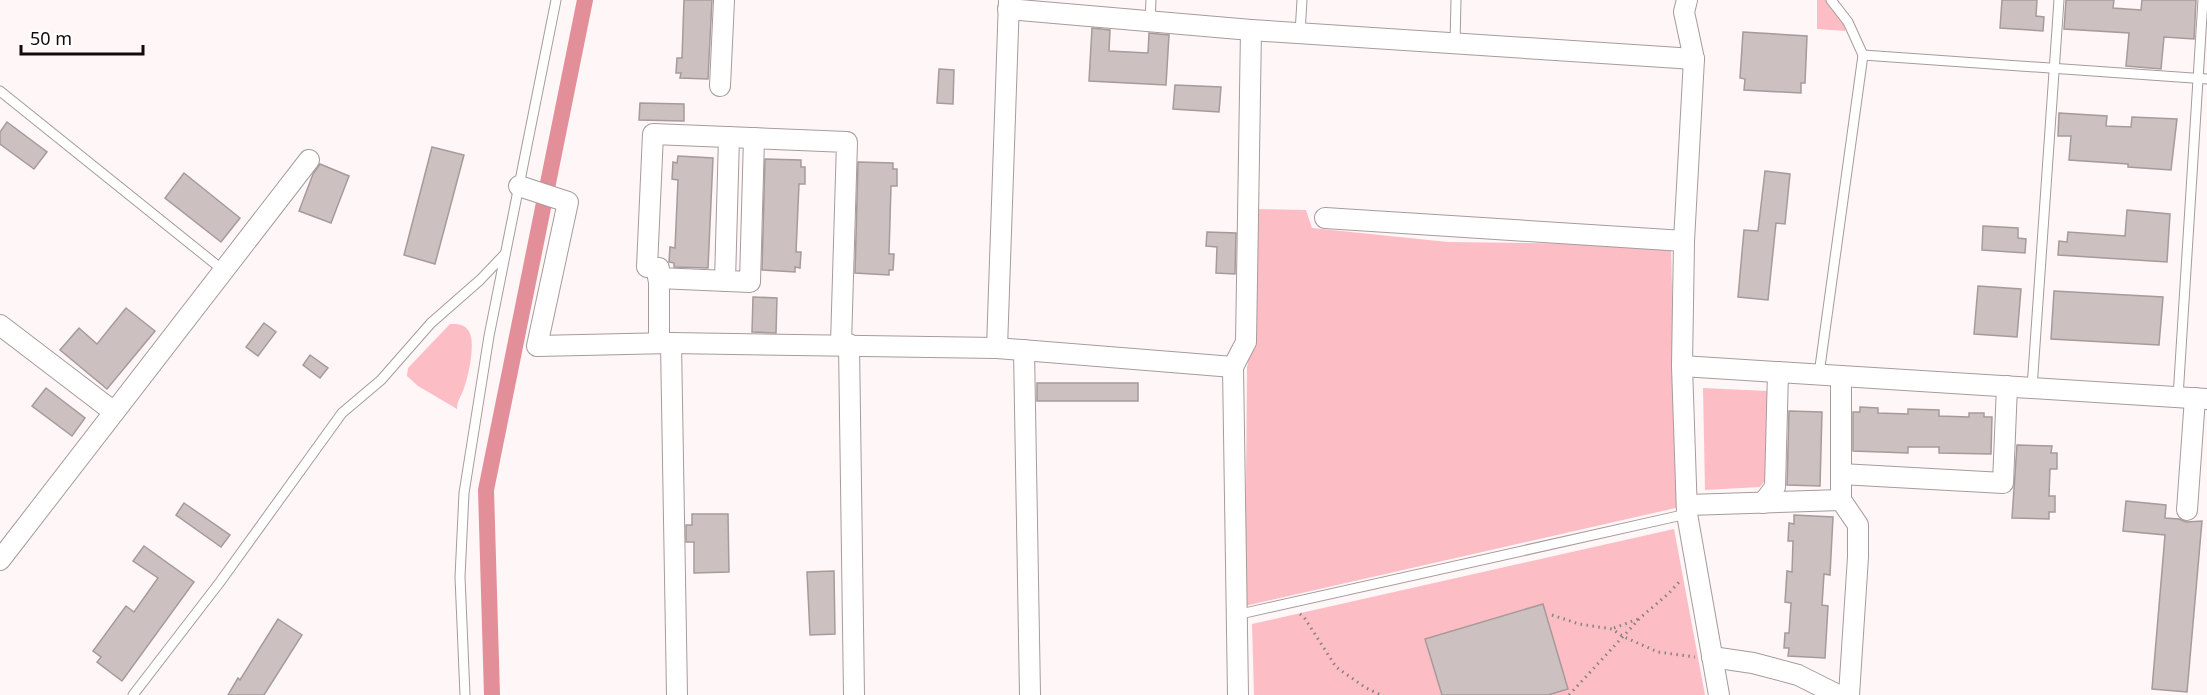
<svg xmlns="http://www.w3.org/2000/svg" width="2207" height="695" font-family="'Noto Sans',sans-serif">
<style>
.green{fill:#fcbec4}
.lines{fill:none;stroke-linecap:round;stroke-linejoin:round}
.canal{stroke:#e38f99;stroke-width:16}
.building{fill:#cdc0c1;stroke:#a69a9b;stroke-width:1.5}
.lane-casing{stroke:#a79b9b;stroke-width:11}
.street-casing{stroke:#a79b9b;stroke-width:22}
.path{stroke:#878182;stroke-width:3;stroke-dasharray:1.5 4.5;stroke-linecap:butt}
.lane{stroke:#fff;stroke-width:9}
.street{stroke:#fff;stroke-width:20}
</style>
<rect width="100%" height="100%" fill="#fef6f7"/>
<!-- green -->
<g class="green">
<path d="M1817 0H1827L1846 27 1845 31 1817 29Z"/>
<path d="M1255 209 1306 210 1312 228 1448 242 1671 245 1674 373 1680 507 1245 606 1247 367 1253 338Z"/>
<path d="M450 324C457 324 464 324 468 330 477 340 468 379 463 391 460 398 457 401 457 409L418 386 407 376 408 368Z"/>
<path d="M1703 388 1768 391 1769 446 1767 478 1760 487 1705 490Z"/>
<path d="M1674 529 1705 695H1254L1252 624Z"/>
</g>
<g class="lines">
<!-- canal -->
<path class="canal" d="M492 695 486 490 585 0"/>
</g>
<!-- building -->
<g class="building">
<path d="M684 0H712L708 79 680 78 681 73H676L677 58H682Z"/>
<path d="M2002 0H2037L2036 16 2044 17 2043 31 2000 28Z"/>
<path d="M2066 0H2114L2113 8 2141 10 2142 0H2196L2194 39 2164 37 2161 69 2126 66 2129 33 2064 29Z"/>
<path d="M1092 28 1110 30 1109 51 1148 53 1149 33 1169 35 1166 85 1089 81Z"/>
<path d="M1743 32 1807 36 1805 83H1801V93L1744 90 1745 79 1740 78Z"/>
<path d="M939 69 954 70 953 104 937 103Z"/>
<path d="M1175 85 1221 87 1219 112 1173 109Z"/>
<path d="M640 103 684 104V121L639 120Z"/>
<path d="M2059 113 2107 116 2106 126 2131 127 2132 117 2177 119 2171 170 2128 167V164L2069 160 2071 136H2058Z"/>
<path d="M7 122 47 152 34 169 0 144V132Z"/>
<path d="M432 147 464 155 435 264 404 255Z"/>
<path d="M678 156 713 158 708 268 674 267V263L669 262 670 247 675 248 678 180 672 179 673 162 677 163Z"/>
<path d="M765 159 801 160V167H805V184H799L796 252H801L800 268 795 267V272L762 270Z"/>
<path d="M858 162 893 163V169H897V186H891L889 254H894L893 270H889V275L855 273Z"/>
<path d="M320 164 349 176 331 223 299 211 313 174Z"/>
<path d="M1765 171 1790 174 1785 224 1776 223 1768 300 1738 297 1744 230 1758 231Z"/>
<path d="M184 173 240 218 221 242 165 198Z"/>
<path d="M2127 210 2170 214 2167 262 2058 255 2059 241 2067 242 2068 232 2125 236Z"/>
<path d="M1983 226 2018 228V238L2026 239 2025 253 1982 250Z"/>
<path d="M1207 232 1236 233 1235 274 1216 273 1217 247 1206 246Z"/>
<path d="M1978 286 2021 289 2017 337 1974 334Z"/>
<path d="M2054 291 2163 297 2159 345 2051 339Z"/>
<path d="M753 297 777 298 776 333 752 332Z"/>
<path d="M126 308 155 331 107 389 60 350 79 328 97 344Z"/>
<path d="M264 323 276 332 258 356 246 347Z"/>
<path d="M310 355 328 368 320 378 303 365Z"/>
<rect x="1037" y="383" width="101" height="18"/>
<path d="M46 388 85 418 72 436 32 406Z"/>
<path d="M1860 407 1878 408V413L1908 414V409L1939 410V416L1969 417V413H1984V417H1992L1991 454 1939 453V447H1908V453L1853 451V412H1860Z"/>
<path d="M1789 411 1822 412 1820 486 1787 485Z"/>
<path d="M2017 445 2052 446 2051 453H2057V469H2050L2049 496H2055V512H2049V519L2012 518Z"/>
<path d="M2126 501 2166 505 2165 518 2179 519 2186 522 2202 521 2187 692 2152 689 2165 535 2123 531Z"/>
<path d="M184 503 230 535 221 547 176 515Z"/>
<path d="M692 514H728L729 572 694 573V542H686V525H692Z"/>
<path d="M1794 515 1833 517 1830 575 1824 574 1822 605 1828 606 1825 658 1788 656 1789 648H1784L1785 633H1789L1791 603 1785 602 1787 571 1792 572 1793 541H1788L1789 523 1794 524Z"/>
<path d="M144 546 194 582 122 681 97 662 101 657 93 651 126 606 134 612 158 578 133 561Z"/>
<path d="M834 571 835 634 810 635 807 572Z"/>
<path d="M1543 604 1568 689 1548 695H1442L1425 639Z"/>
<path d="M278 619 302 635 264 695H228L238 678 240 680Z"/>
</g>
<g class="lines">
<defs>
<g id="lane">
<path d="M1831 0 1848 22 1863 55 2207 79"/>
<path d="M1150 21 1151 0"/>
<path d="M1300 33 1302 0"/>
<path d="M1455 43 1456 0"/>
<path d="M0 91 224 271"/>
<path d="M1819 374 1863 55"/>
<path d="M2032 388 2059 0"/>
<path d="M2178 397 2203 0"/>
<path d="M1236 615 1687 514"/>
<path d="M133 695 220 582 342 413 381 380 431 323 480 280 505 254"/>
<path d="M465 695 460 577 464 493 489 336 556 0"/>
</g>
<g id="street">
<path d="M1687 0 1684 12 1694 59 1684 241 1682 366 1687 514 1719 695"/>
<path d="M1008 9 1251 30 1694 59"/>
<path d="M720 86 724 0"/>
<path d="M519 186 568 202 537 346 671 343 997 348 1233 367"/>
<path d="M1325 218 1684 241"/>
<path d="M658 278 750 282 754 138"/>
<path d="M725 281 729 137"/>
<path d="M0 325 114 412"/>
<path d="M659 343V268L647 267 653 134 847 142 841 344"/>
<path d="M671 343 677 695"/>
<path d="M849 344 854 695"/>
<path d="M997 348 1009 0"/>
<path d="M1024 350 1030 695"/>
<path d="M1682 366 2207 399"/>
<path d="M1841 376V500L1858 525V557L1849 695"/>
<path d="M1841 474 2003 483 2007 386"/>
<path d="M1763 503 1775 487 1778 372"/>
<path d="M1688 505 1841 500"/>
<path d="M2187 510 2195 398"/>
<path d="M0 560 309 160"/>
<path d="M1712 657 1753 663 1798 675 1838 695"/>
<path d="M1238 695 1233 367 1246 342 1251 30"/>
</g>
</defs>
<!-- lane casing -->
<use href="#lane" class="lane-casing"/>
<!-- street casing -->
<use href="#street" class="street-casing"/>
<!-- path -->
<g class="path">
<path d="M1300 614 1304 617 1336 667 1366 688 1381 695"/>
<path d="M1552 615 1579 624 1612 629 1624 637 1658 652 1695 657"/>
<path d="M1614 628 1638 619"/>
<path d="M1569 695 1641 617 1668 594 1681 580"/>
</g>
<!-- lane -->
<use href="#lane" class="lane"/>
<!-- street -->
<use href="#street" class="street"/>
</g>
<!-- scale -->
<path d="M21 45v9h122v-9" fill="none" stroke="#100b0c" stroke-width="3"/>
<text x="30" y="45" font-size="18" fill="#100b0c" stroke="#ffffff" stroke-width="4.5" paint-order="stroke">50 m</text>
</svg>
